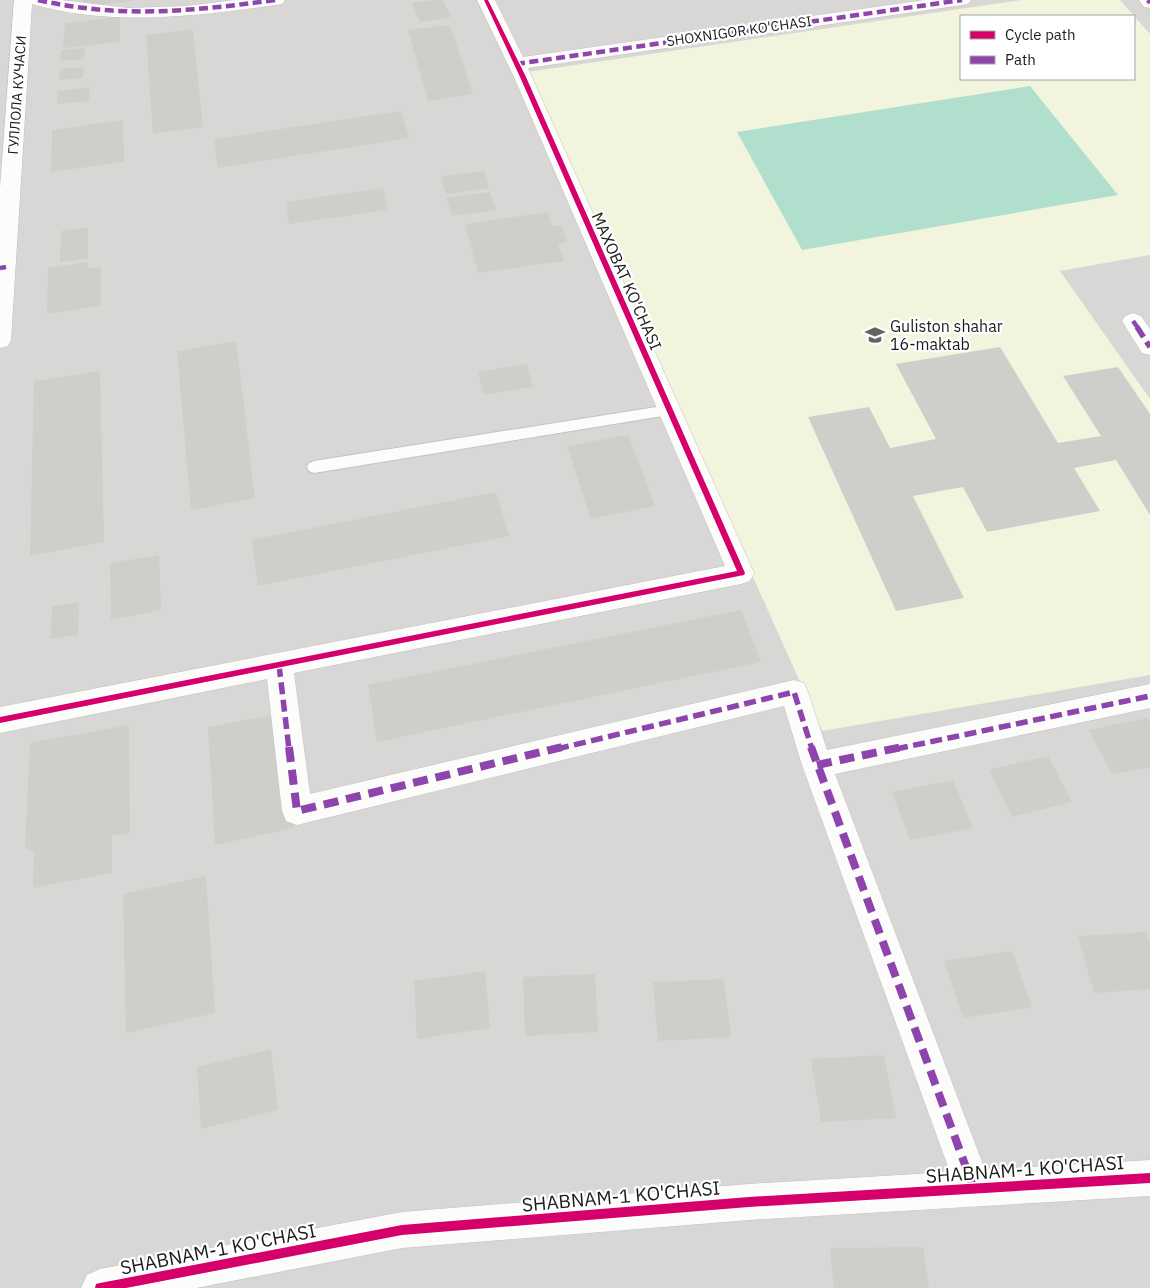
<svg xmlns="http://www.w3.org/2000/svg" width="1150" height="1288" font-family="'IBM Plex Sans',sans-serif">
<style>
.residential{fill:#d8d7d5;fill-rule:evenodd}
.education{fill:#f3f4de;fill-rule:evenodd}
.pitch{fill:#b0dfcd}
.building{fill:#d0cecb}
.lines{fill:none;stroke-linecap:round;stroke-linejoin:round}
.lane-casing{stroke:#c2c2c0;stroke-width:2}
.street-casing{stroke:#c2c2c0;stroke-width:1}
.lane{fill:#fcfcfb;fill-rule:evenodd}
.street{fill:#fcfcfb;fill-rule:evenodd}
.quiet-far2{stroke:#8e44ad;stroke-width:4.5;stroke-dasharray:9 4.5;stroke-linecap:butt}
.quiet-far1{stroke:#8e44ad;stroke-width:5.5;stroke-dasharray:12 5.5;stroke-linecap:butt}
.quiet{stroke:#8e44ad;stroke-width:8;stroke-dasharray:15 8;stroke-linecap:butt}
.cycleway-casing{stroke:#fff;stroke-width:3}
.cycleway{fill:#d6006c;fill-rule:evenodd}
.labels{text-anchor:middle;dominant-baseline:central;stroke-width:4.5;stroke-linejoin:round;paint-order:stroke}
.far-street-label{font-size:14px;fill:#1b1b1b;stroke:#fff}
.street-label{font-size:16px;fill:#1b1b1b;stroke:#fff}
.poi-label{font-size:16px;fill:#1b1b1b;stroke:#fff;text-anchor:start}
.near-street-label{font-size:19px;fill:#1b1b1b;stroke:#fff}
</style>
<rect width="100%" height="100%" fill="#e9e8e4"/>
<!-- residential -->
<path class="residential" d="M0 0H1150V1288H0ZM961 16H1134V79H961Z"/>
<!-- education -->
<path class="education" d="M1022 0H1120L1150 34V255L1060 271 1150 399V675L822 731 527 72ZM961 16H1134V79H961Z"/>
<!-- pitch -->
<path class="pitch" d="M1030 86 1118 195 802 250 737 132Z"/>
<!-- building -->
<g class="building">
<path d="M82 0H130L131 1 82 7Z"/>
<path d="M433 0H443L451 17 420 22 412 3Z"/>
<path d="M120 17V42L63 48 65 23Z"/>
<path d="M450 25 473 94 428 101 408 30Z"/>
<path d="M193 29 203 127 153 134 146 35Z"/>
<path d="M85 48 84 59 60 61 61 50Z"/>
<path d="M84 67 83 78 59 80 60 69Z"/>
<path d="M90 87 89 101 57 104 58 91Z"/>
<path d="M401 111 409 138 218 168 214 139Z"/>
<path d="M123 120 124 162 51 172 52 130Z"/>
<path d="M484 171 489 188 446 194 441 176Z"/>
<path d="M383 188 387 210 289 224 286 202Z"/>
<path d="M490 192 496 210 452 216 447 198Z"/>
<path d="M548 212 552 226 562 225 567 242 558 244 564 261 478 273 465 224Z"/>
<path d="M88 227V258L60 262 61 231Z"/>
<path d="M88 262V269L101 267V306L47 314 48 268Z"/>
<path d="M236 341 255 498 191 510 177 351Z"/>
<path d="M1000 347 1058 443 1101 436 1063 376 1118 367 1150 414V515L1116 460 1074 468 1100 511 987 532 963 487 913 496 964 598 896 611 808 417 869 407 890 448 936 439 896 364Z"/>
<path d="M527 364 533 387 484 395 478 372Z"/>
<path d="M100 371 104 542 30 556 34 381Z"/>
<path d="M628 435 655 506 591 519 567 446Z"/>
<path d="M496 492 509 536 258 586 252 540Z"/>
<path d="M159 555 161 610 111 620 110 563Z"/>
<path d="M79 602 78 635 50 639 52 606Z"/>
<path d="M741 610 761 662 377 742 368 685Z"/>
<path d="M283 713 294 828 215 845 208 727Z"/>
<path d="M1147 718 1150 723V767L1112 774 1089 730Z"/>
<path d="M129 725 130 833 112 836V873L33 888 34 851 25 848 30 743Z"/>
<path d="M1048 756 1072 802 1012 817 989 770Z"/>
<path d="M953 780 973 828 910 840 892 792Z"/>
<path d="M206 876 215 1013 126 1033 123 894Z"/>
<path d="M1146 932 1150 944V989L1094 993 1078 936Z"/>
<path d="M1012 951 1032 1007 963 1018 944 961Z"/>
<path d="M485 971 490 1028 417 1039 414 981Z"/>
<path d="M595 974 598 1032 525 1036 523 977Z"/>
<path d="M724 979 731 1037 658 1041 653 982Z"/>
<path d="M271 1049 278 1110 201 1129 197 1067Z"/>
<path d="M884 1055 896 1118 821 1122 811 1059Z"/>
<path d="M923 1247 929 1288H834L830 1248Z"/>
</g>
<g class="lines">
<defs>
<path id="lane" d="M669 405 676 410 669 415 314 473 309 471 307 467 309 463 314 461Z"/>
<g id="street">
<path d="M14 0H61L128 8 186 6 235 0H285L282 4 276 5C194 16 112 27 32 4L11 340 8 346 0 348V188Z"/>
<path d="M477 0H495L523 57 925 0H971L968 4 962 5 528 68 754 573 750 581 741 584 294 673 310 794 794 680 804 683 808 692 827 750 1150 684V708L835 774 985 1170 1150 1160V1196L749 1220 402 1248 196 1288H81L87 1275 100 1269 402 1212 749 1184 950 1172 802 765 784 706 297 825 286 821 282 811 267 679 0 733V707L725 566 514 77Z"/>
<path d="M1139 0H1150V8L1144 7Z"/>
<path d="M1133 313 1141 316 1150 329V355L1142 353 1122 321 1125 316Z"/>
</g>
</defs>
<!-- lane casing -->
<use href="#lane" class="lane-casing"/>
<!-- street casing -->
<use href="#street" class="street-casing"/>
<!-- lane -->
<use href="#lane" class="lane"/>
<!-- street -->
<use href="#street" class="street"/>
<!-- quiet-far2 -->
<g class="quiet-far2">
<path d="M38 0C122 19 192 11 276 0"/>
<path d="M1148 0 1150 3"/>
<path d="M516 64 962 0"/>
<path d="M0 268 6 267"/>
<path d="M1133 321 1138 328"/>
</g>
<!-- quiet-far1 -->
<g class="quiet-far1">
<path d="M1137 327 1150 347"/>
<path d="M279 665 289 749"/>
<path d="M557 749 794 692 812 749"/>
<path d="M896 749 1150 696"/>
</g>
<!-- quiet -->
<g class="quiet">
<path d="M289 747 297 811 562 747"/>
<path d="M811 747 974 1189"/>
<path d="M817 765 902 747"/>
</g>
<defs>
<g id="cycleway">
<path d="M484 0H488L526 77 745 573 744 575 0 723V717L737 571 520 77Z"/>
<path d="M1150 1173V1183L749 1207 402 1235 126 1288H95L96 1284 100 1283 402 1225 749 1197Z"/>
</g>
</defs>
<!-- cycleway casing -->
<use href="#cycleway" class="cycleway-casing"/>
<!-- cycleway -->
<use href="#cycleway" class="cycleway"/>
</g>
<!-- icons -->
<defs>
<symbol id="school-bare" viewBox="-9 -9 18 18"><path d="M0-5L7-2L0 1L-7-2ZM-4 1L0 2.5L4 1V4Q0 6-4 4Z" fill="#636361" stroke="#fff" stroke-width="2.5" paint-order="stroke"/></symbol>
</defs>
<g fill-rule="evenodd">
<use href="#school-bare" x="861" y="321" width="28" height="28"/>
</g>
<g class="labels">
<!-- far-street labels -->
<g class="far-street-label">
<text transform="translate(739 31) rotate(-8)">SHOXNIGOR KO'CHASI</text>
<text transform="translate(17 95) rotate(-86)">ГУЛЛОЛА КУЧАСИ</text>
</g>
<!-- street labels -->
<g class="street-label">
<text transform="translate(627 281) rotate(66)">MAXOBAT KO'CHASI</text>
</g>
<!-- poi labels -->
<g class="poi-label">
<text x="890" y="326">Guliston shahar<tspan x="890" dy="18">16-maktab</tspan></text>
</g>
<!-- near-street labels -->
<g class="near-street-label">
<text transform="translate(1025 1169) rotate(-4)">SHABNAM-1 KO'CHASI</text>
<text transform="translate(621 1196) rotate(-5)">SHABNAM-1 KO'CHASI</text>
<text transform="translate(218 1249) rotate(-11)">SHABNAM-1 KO'CHASI</text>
</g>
</g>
<!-- legend -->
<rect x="960" y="15" width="175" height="65" fill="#ffffff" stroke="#a4a4a4"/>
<rect x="970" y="31" width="25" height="8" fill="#d6006c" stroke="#a4a4a4"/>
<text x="1005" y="40" font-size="15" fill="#1b1b1b">Cycle path</text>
<rect x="970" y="56" width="25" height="8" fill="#8e44ad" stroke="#a4a4a4"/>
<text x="1005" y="65" font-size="15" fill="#1b1b1b">Path</text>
</svg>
